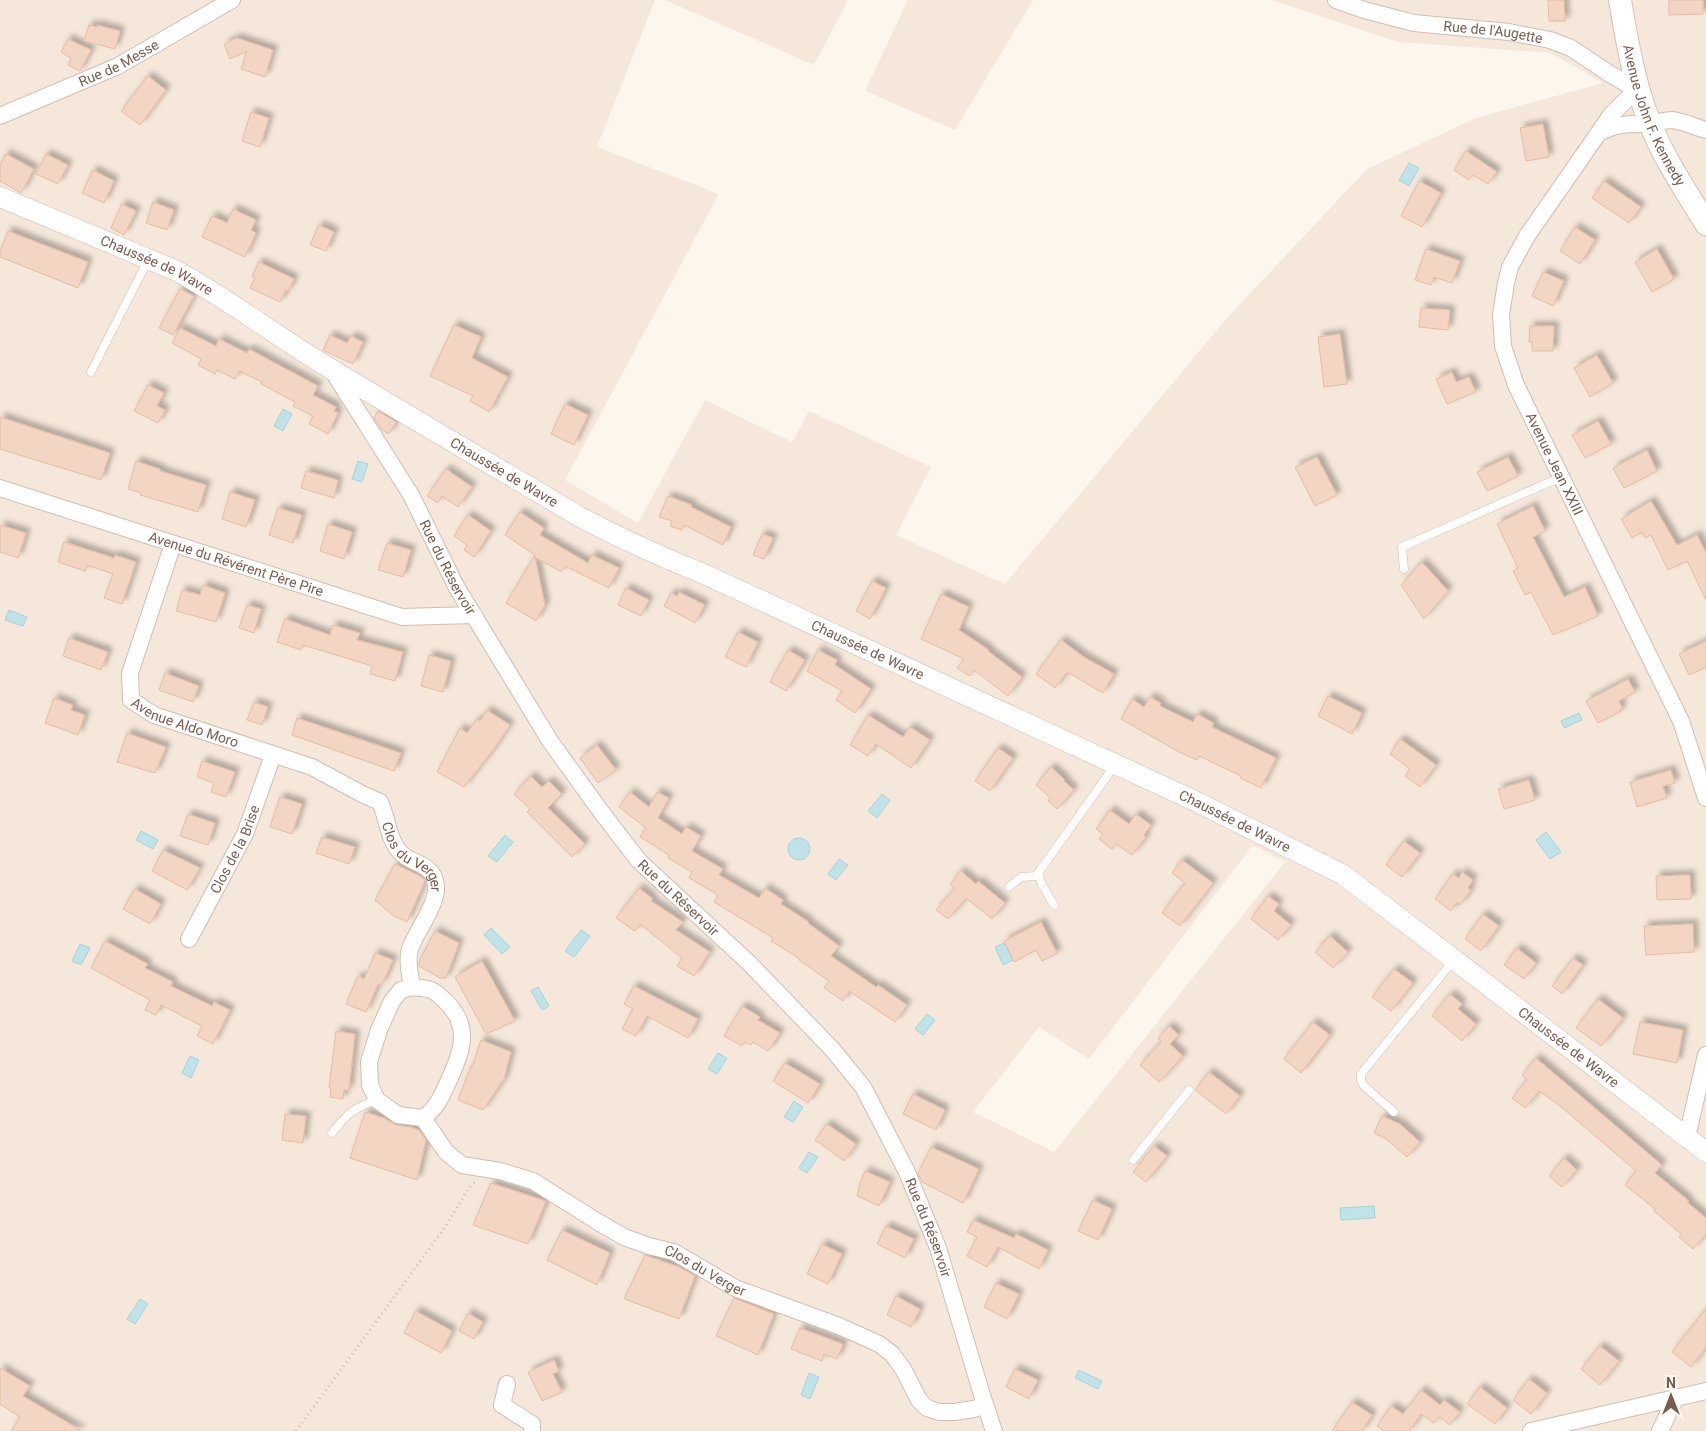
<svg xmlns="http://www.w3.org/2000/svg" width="1706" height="1431" font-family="Roboto,sans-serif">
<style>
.residential{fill:#f5e8da;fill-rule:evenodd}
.water{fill:#bfe3e8;stroke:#a5d3da}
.building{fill:#f3d5c3;stroke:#e6bba3;filter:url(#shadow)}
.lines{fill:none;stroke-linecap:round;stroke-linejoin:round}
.service-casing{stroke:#d1beb0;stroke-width:9}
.minor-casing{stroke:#d1beb0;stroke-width:18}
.tertiary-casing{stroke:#d1beb0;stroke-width:21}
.secondary-casing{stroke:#d6c0b0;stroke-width:24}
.path{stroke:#d9b8a5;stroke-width:3;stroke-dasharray:1 4;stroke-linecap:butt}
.service{stroke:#fff;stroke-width:8}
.minor{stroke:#fff;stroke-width:16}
.tertiary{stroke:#fff;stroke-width:20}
.secondary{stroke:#fff;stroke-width:22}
.labels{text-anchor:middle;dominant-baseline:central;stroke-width:5;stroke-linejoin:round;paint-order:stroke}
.street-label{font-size:14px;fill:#7a5c4d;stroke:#fffaf3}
</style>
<defs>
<filter id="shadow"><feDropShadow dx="4.5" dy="-4.5" stdDeviation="2.5" flood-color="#0004"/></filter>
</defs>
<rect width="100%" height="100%" fill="#fdf6ec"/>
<!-- residential -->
<g class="residential">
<path d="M0 0H655L597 147 719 194 565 480 638 523 705 400 792 442 809 411 931 467 896 535 1005 584 1227 318 1367 169 1476 118 1603 83 1551 53 1398 42 1272 0H1706V1431H0ZM1253 845 1285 862 1054 1152 973 1112 1039 1027 1089 1059Z"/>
<path d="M665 0H848L814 65Z"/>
<path d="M908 0H1033L955 130 865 91Z"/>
</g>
<!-- water -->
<g class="water">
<path d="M1409 163 1419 168 1409 186 1399 180Z"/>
<path d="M283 409 292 414 283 431 274 426Z"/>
<path d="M358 461 368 464 362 482 352 479Z"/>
<path d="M9 610 27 617 23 626 5 620Z"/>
<path d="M1579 713 1582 720 1564 728 1561 721Z"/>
<path d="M882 794 890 800 877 818 868 811Z"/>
<path d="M141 831 158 840 153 849 136 840Z"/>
<path d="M1546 832 1561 852 1550 859 1536 840Z"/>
<path d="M505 835 513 842 497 862 488 856Z"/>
<circle cx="799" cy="849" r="11"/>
<path d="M839 859 848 865 836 880 828 874Z"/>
<path d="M491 928 510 947 502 954 484 935Z"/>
<path d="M581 930 590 936 574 957 565 951Z"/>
<path d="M1004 943 1013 960 1003 965 995 947Z"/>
<path d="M80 944 90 948 81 965 72 961Z"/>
<path d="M538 987 549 1006 542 1010 531 991Z"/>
<path d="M927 1014 935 1020 923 1035 915 1029Z"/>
<path d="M718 1053 727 1058 717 1074 708 1069Z"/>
<path d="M190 1056 199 1060 191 1078 182 1073Z"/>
<path d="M794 1101 803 1107 793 1122 784 1117Z"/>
<path d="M809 1152 818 1157 807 1173 799 1168Z"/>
<path d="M1374 1206 1375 1218 1341 1220 1340 1208Z"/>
<path d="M140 1299 148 1304 135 1324 127 1319Z"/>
<path d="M1079 1370 1102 1381 1098 1389 1075 1378Z"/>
<path d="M809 1373 819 1377 810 1399 801 1395Z"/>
</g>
<!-- building -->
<g class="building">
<path d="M1548 0H1564L1565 21H1549Z"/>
<path d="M1669 0H1703V14L1669 15Z"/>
<path d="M89 25 97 27V25L120 31 115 49 84 41Z"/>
<path d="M237 38 273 50 265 77 241 69 247 51 230 59 224 44Z"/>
<path d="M68 39 91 50 80 71 68 65 71 58 61 52Z"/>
<path d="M148 76 166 90 140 125 121 111Z"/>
<path d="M251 112 269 118 260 147 242 141Z"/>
<path d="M1543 124 1549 157 1526 161 1520 128Z"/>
<path d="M1466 151 1497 172 1488 184 1473 175 1469 180 1454 170Z"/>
<path d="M6 154 34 169 21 193 0 181V164Z"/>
<path d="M46 154 68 165 58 184 36 174Z"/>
<path d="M93 170 114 181 104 203 82 193Z"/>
<path d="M1419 181 1441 193 1422 227 1401 216Z"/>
<path d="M1604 181 1641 207 1629 223 1592 198Z"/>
<path d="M153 202 174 210 167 230 146 223Z"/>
<path d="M122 204 136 211 124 235 111 228Z"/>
<path d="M233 209 256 220 251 230 256 233 245 257 202 237 212 216 227 223Z"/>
<path d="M319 225 334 232 326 251 310 245Z"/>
<path d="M1575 227 1595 240 1580 264 1560 251Z"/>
<path d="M8 231 88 262 78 288 0 257V252Z"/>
<path d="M1426 249 1460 261 1452 283 1434 277 1431 285 1415 280Z"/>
<path d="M1657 249 1674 279 1652 292 1635 262Z"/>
<path d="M259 262 294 279 288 291 286 290 280 302 250 288 255 278 252 276Z"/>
<path d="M1543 272 1564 281 1553 306 1532 296Z"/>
<path d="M180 289 194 296 173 335 159 328Z"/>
<path d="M1421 308 1450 310 1448 330 1419 327Z"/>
<path d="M454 325 481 337 472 358 508 377 489 412 470 401 473 396 430 376Z"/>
<path d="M1530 326H1554L1553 351H1532V342H1529Z"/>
<path d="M180 328 216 346 219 339 247 353 249 349 318 386 313 395 336 407 334 411 338 413 328 434 309 424 313 416 293 406 295 402 261 384 262 382 239 371 235 379 217 370 215 374 198 365 201 359 172 343Z"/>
<path d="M1340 334 1347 384 1324 387 1318 337Z"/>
<path d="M330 335 347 343 351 336 363 342 353 364 323 350Z"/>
<path d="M1597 355 1613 383 1590 397 1574 368Z"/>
<path d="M1452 372 1456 382 1469 377 1476 392 1447 404 1436 379Z"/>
<path d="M148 385 164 393 157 406 165 410 158 423 134 411Z"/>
<path d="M565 404 588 415 574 445 551 434Z"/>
<path d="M378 411 396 422 389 434 382 430 374 418Z"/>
<path d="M0 417 110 453 101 480 0 449Z"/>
<path d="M1598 421 1611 444 1585 458 1572 435Z"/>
<path d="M1647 450 1657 471 1624 488 1613 468Z"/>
<path d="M1317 457 1337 495 1315 506 1295 467Z"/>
<path d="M1508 457 1518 476 1487 491 1477 472Z"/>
<path d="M136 461 160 469V471L206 485 198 512 140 495 141 493 128 489Z"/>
<path d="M446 469 472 487 458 507 442 496 438 503 427 496Z"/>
<path d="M306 471 338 480 334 498 301 488Z"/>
<path d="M230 492 255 500 246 527 222 519Z"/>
<path d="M668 496 692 505 691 507 731 527 723 545 684 525 682 530 670 526 672 521 659 517Z"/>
<path d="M1651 501 1677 545 1697 535 1706 553V600L1687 561 1668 570 1651 535 1645 538 1642 532 1632 538 1621 519Z"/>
<path d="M1533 506 1545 531 1533 537 1564 597 1585 587 1598 616 1553 635 1531 592 1525 595 1513 571 1518 568 1497 524Z"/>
<path d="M278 508 302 515 293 543 269 535Z"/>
<path d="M520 512 544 528 540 535 588 563 592 555 619 568 609 588 565 566 561 572 535 557 545 605 536 621 506 603 535 555 505 535Z"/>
<path d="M468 515 491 531 474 557 464 550 467 545 454 536Z"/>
<path d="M328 524 352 532 344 559 320 551Z"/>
<path d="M0 525 26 533 18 558 0 552Z"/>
<path d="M762 534 773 538 764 559 753 555Z"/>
<path d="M64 542 114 558 115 555 136 562 122 604 104 598 113 574 87 565 85 571 58 562Z"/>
<path d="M387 543 411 550 403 577 378 570Z"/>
<path d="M1422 562 1448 591 1424 619 1401 585Z"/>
<path d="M872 581 886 588 870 619 856 611Z"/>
<path d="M203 585 225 593 216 622 176 611 182 590 200 595Z"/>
<path d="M626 588 649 600 641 616 618 605Z"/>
<path d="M679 592 705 605 695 623 664 606 671 593 677 596Z"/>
<path d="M941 594 969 607 959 630 989 650 988 651 1022 677 1008 696 974 670 970 676 957 668 964 659 921 639Z"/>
<path d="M247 605 261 609 254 633 239 628Z"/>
<path d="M285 619 330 635 333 625 360 633 357 640 403 652 395 681 370 674 372 666 303 645 301 650 277 642Z"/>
<path d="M738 632 758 642 746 667 725 657Z"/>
<path d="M69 638 108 652 101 670 63 656Z"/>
<path d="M1061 640 1084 657 1114 674 1103 693 1067 672 1055 688 1036 674Z"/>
<path d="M1706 641V667L1689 675 1679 654Z"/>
<path d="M788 650 805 660 786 691 770 682Z"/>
<path d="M818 650 837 660 835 665 871 689 855 713 836 700 842 691 807 671Z"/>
<path d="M429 655 451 661 443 692 421 686Z"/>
<path d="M165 673 199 686 193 702 159 690Z"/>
<path d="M1628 679 1635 692 1619 701 1622 708 1620 709 1621 711 1598 723 1586 701Z"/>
<path d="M1328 696 1362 713 1352 734 1318 716Z"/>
<path d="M1150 697 1161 703 1160 706 1193 722 1197 714 1214 723 1212 727 1276 758 1261 788 1240 778 1241 776 1199 756 1197 760 1179 752 1121 719 1132 699 1144 707Z"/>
<path d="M54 698 73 705 71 710 85 715 78 735 45 723Z"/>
<path d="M254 702 268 707 262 725 247 720Z"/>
<path d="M487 710 510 725 493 750 464 787 437 772 460 728 467 733 477 719 480 721Z"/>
<path d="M868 715 903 737 910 727 930 740 911 768 876 744 868 756 850 745Z"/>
<path d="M297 718 401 753 394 771 292 735Z"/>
<path d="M127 733 166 747 155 773 117 762Z"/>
<path d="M1400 739 1436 765 1420 787 1405 776 1410 769 1390 754Z"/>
<path d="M597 745 616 770 598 783 580 758Z"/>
<path d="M998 748 1013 758 990 791 975 781Z"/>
<path d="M202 761 235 772 226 797 211 792 214 783 197 777Z"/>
<path d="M1051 767 1065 780 1064 781 1074 790 1057 809 1048 801 1050 798 1036 785Z"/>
<path d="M1671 770 1675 783 1663 786 1667 798 1637 807 1630 782Z"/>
<path d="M531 776 542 787 549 781 562 794 548 808 585 844 572 857 527 812 530 809 514 794Z"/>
<path d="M1529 780 1535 800 1504 809 1498 789Z"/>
<path d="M630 792 649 807 657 792 669 798 658 818 682 834 686 827 701 836 692 851 723 869 719 875 759 898 765 888 783 900 781 904 809 922 808 923 839 946 831 956 876 987 878 985 907 1005 895 1022 849 991 843 1001 824 988 829 981 799 960 800 959 771 941 773 938 714 902 718 895 689 878 692 872 668 858 669 855 640 837 646 828 619 807Z"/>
<path d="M280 797 302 804 292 834 270 827Z"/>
<path d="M1110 810 1129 824 1136 814 1151 825 1144 835 1146 837 1132 855 1116 844 1112 849 1099 839 1103 834 1096 829Z"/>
<path d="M188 814 215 823 208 845 180 836Z"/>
<path d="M322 837 355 847 349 864 316 853Z"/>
<path d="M1404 841 1420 853 1402 877 1386 865Z"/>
<path d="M163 850 200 868 187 890 152 871Z"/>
<path d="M1182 860 1213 883 1180 926 1162 913 1185 883 1172 873Z"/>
<path d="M395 864 422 877 425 881 407 922 392 915 375 900Z"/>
<path d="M961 871 976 884 978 881 1005 903 992 919 966 898 948 919 936 910 955 888 950 884Z"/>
<path d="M1462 872 1473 880 1468 888 1471 890 1460 905 1457 902 1451 911 1435 899 1453 874 1459 878Z"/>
<path d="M1690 875 1691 899 1657 900 1656 876Z"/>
<path d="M639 888 653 899 651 901 683 922 676 930 710 952 694 976 677 966 682 958 640 924 635 931 616 918Z"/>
<path d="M135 889 161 904 150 924 123 909Z"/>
<path d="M1268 896 1279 904 1274 911 1291 925 1278 940 1251 919Z"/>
<path d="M1483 914 1499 926 1481 951 1465 939Z"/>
<path d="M1041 922 1057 953 1042 961 1036 950 1014 962 1004 941Z"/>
<path d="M1693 924 1694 952 1646 955 1644 926Z"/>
<path d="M435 931 459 943 446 978H440L419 966V961Z"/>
<path d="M1330 936 1348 952 1333 968 1315 952Z"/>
<path d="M105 941 148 964 145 968 173 982 171 986 212 1006 214 1002 230 1010 213 1044 197 1036 202 1026 161 1005 156 1015 145 1010 150 1000 91 968Z"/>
<path d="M1517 948 1536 963 1524 979 1504 965Z"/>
<path d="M375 953 393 960 382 984H378L366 1012 346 1004 358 976 364 979Z"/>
<path d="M1573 958 1583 965 1562 994 1552 986Z"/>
<path d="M482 961 515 1021 486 1034 455 977Z"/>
<path d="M1394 969 1413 983 1391 1011 1372 997Z"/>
<path d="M634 986 698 1019 688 1038 647 1016 636 1036 622 1029 633 1009 624 1004Z"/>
<path d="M1450 994 1462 1004 1458 1009 1476 1024 1462 1041 1432 1016Z"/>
<path d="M1598 999 1623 1018 1601 1046 1576 1028Z"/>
<path d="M742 1006 760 1017 758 1020 780 1033 768 1051 753 1042 751 1045 745 1042 742 1046 724 1036Z"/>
<path d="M1313 1022 1330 1035 1301 1073 1284 1059Z"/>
<path d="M1640 1022 1683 1030 1677 1063 1633 1054Z"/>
<path d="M1169 1026 1179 1035 1170 1044 1183 1056 1159 1082 1140 1065 1161 1042 1158 1038Z"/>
<path d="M336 1031 355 1034 349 1090H344L343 1099 330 1097 331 1088H329Z"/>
<path d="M481 1040 511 1052 504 1079 483 1110 458 1100 471 1066 472 1067Z"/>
<path d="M1536 1058 1662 1165 1655 1173 1689 1201 1687 1202 1706 1218V1234L1693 1249 1679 1237 1681 1234 1654 1211 1655 1209 1625 1185 1636 1171 1560 1106 1539 1091 1525 1108 1512 1098 1527 1080 1522 1075Z"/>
<path d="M785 1063 820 1084 808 1103 773 1081Z"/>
<path d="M1209 1072 1240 1096 1226 1114 1195 1090Z"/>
<path d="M913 1094 945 1110 936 1130 903 1114Z"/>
<path d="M365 1112 384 1118 396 1125 410 1127 419 1130 426 1140 417 1180 350 1158Z"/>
<path d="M285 1114 306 1116 303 1143 282 1140Z"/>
<path d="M1382 1116 1400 1124 1420 1142 1407 1157 1386 1139 1374 1133Z"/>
<path d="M827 1124 856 1144 844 1161 815 1140Z"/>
<path d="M1154 1146 1167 1156 1146 1182 1133 1172Z"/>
<path d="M931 1147 979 1169 963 1203 922 1182 918 1173Z"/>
<path d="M1564 1158 1577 1170 1562 1187 1549 1176Z"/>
<path d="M865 1171 890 1182 879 1206 857 1196 859 1190 858 1189Z"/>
<path d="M491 1183 546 1201 528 1244 473 1225Z"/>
<path d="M1093 1200 1112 1209 1098 1240 1078 1231Z"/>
<path d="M973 1220 1014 1238 1016 1234 1048 1250 1039 1269 998 1247 987 1267 967 1256 977 1237 967 1232Z"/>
<path d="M886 1226 914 1239 905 1258 877 1244Z"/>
<path d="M562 1230 610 1253 597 1285 547 1260Z"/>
<path d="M822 1244 842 1254 828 1284 807 1274Z"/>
<path d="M645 1255 679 1267 695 1276 679 1319 624 1299Z"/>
<path d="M996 1283 1019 1294 1007 1319 984 1307Z"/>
<path d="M896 1296 920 1309 911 1327 887 1315Z"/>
<path d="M734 1298 774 1314 758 1355 716 1336Z"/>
<path d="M1706 1309V1347L1691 1367 1672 1352Z"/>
<path d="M416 1311 452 1331 441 1353 404 1333Z"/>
<path d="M468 1313 483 1322 474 1339 459 1331Z"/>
<path d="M800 1328 843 1344 837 1359 824 1354 822 1361 791 1349Z"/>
<path d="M1600 1346 1619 1361 1600 1385 1581 1369Z"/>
<path d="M554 1360 559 1371 553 1374 562 1392 542 1401 528 1372Z"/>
<path d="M0 1368 30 1386 23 1396 82 1431H11L20 1417 0 1404Z"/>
<path d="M1015 1369 1038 1380 1029 1399 1006 1387Z"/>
<path d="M1529 1379 1547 1393 1531 1414 1513 1400Z"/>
<path d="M1480 1387 1507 1408 1495 1424 1467 1404Z"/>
<path d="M1421 1390 1440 1405 1444 1400 1460 1412 1450 1425 1439 1417 1434 1423 1421 1414 1409 1431H1384L1377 1426 1391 1406 1403 1414Z"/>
<path d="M1352 1402 1372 1415 1362 1431H1332Z"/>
</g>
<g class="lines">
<defs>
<g id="service">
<path d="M91 372 148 260"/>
<path d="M1404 569 1402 547 1561 477"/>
<path d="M1038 873 1042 885 1054 905"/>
<path d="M1009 887 1021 877 1036 876 1115 765"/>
<path d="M1394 1112 1364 1086 1361 1080V1074L1453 961"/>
<path d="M332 1133C347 1114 353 1108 377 1100"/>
<path d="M1133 1160 1189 1090"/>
</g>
<g id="minor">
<path id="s1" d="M1336 0 1364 10 1414 23 1509 32 1550 40 1571 48 1610 74 1639 91 1627 99 1611 115 1527 236 1510 267 1506 283 1501 315 1503 346 1516 385 1681 721 1706 798"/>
<path id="s2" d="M0 116 118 66 232 0"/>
<path d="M1599 133C1616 123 1630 124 1649 124 1656 123 1664 120 1672 120 1683 121 1695 127 1706 130"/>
<path id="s3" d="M332 370 411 495 457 588 550 741 602 813 639 861 749 963 832 1049 863 1087 907 1172 938 1248 982 1395 994 1431"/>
<path id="s4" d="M0 488 402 617 474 615"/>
<path id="s5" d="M173 544 130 673 131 700 154 715 312 767 362 794 380 802C388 819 388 841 402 854 414 865 434 863 436 886 438 903 417 931 411 946 406 958 410 974 412 987"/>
<path id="s6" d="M189 939 245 834 273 755"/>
<path d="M412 987C418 988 425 988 431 990 437 992 444 1000 449 1005 471 1029 461 1054 449 1080 441 1097 438 1107 423 1118L398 1115 377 1100 370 1085 369 1062 379 1030 392 1001 401 990Z"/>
<path id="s7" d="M423 1118 446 1152 462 1165 500 1171 533 1181 598 1222 624 1237 649 1246 674 1252 735 1288 839 1326 879 1344 892 1354 903 1369 919 1400 927 1408 939 1412H954L974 1409 985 1405"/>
<path d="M1687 1137 1706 1055"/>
<path d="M507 1384 502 1405 532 1424V1431"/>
<path d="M1531 1431 1706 1391"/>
<path d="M1660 1431 1676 1397"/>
</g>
<g id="tertiary">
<path id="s8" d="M0 197 177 271C226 298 271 332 318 361 404 414 493 465 580 517 620 538 661 557 704 574L1195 801 1342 874 1706 1152"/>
</g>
<g id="secondary">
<path id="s9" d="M1620 0C1627 41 1634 84 1650 123 1664 159 1686 191 1706 224"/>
</g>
</defs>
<!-- service casing -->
<use href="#service" class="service-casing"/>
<!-- minor casing -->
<use href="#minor" class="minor-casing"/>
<!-- tertiary casing -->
<use href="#tertiary" class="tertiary-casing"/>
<!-- secondary casing -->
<use href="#secondary" class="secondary-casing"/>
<!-- path -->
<path class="path" d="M296 1431 446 1226 468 1189 475 1182"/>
<!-- service -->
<use href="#service" class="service"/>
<!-- minor -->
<use href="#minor" class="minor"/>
<!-- tertiary -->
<use href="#tertiary" class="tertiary"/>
<!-- secondary -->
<use href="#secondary" class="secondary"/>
</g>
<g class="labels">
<!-- street labels -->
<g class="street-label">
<text stroke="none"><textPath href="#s1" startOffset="161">Rue de l'Augette</textPath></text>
<text stroke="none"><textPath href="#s2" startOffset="130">Rue de Messe</textPath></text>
<text stroke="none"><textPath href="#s9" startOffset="121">Avenue John F. Kennedy</textPath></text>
<text stroke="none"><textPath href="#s8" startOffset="171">Chaussée de Wavre</textPath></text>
<text stroke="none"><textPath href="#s1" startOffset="750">Avenue Jean XXIII</textPath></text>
<text stroke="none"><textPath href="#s8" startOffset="576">Chaussée de Wavre</textPath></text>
<text stroke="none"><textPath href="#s4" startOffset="248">Avenue du Révérent Père Pire</textPath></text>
<text stroke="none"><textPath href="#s3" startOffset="229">Rue du Réservoir</textPath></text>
<text stroke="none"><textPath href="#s8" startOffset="981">Chaussée de Wavre</textPath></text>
<text stroke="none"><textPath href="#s5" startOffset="222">Avenue Aldo Moro</textPath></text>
<text stroke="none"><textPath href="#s8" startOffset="1386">Chaussée de Wavre</textPath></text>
<text stroke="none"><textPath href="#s6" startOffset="101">Clos de la Brise</textPath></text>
<text stroke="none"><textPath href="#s5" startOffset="500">Clos du Verger</textPath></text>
<text stroke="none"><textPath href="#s3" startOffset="634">Rue du Réservoir</textPath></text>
<text stroke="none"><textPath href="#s8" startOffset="1791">Chaussée de Wavre</textPath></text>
<text stroke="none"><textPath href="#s3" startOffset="1054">Rue du Réservoir</textPath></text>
<text stroke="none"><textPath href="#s7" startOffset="330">Clos du Verger</textPath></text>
</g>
</g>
<!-- north arrow -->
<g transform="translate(1671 1396)" stroke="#fffaf3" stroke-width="4" paint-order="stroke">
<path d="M0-4L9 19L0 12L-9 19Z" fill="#7a5c4d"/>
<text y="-8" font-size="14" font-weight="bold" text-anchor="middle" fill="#7a5c4d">N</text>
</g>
</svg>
